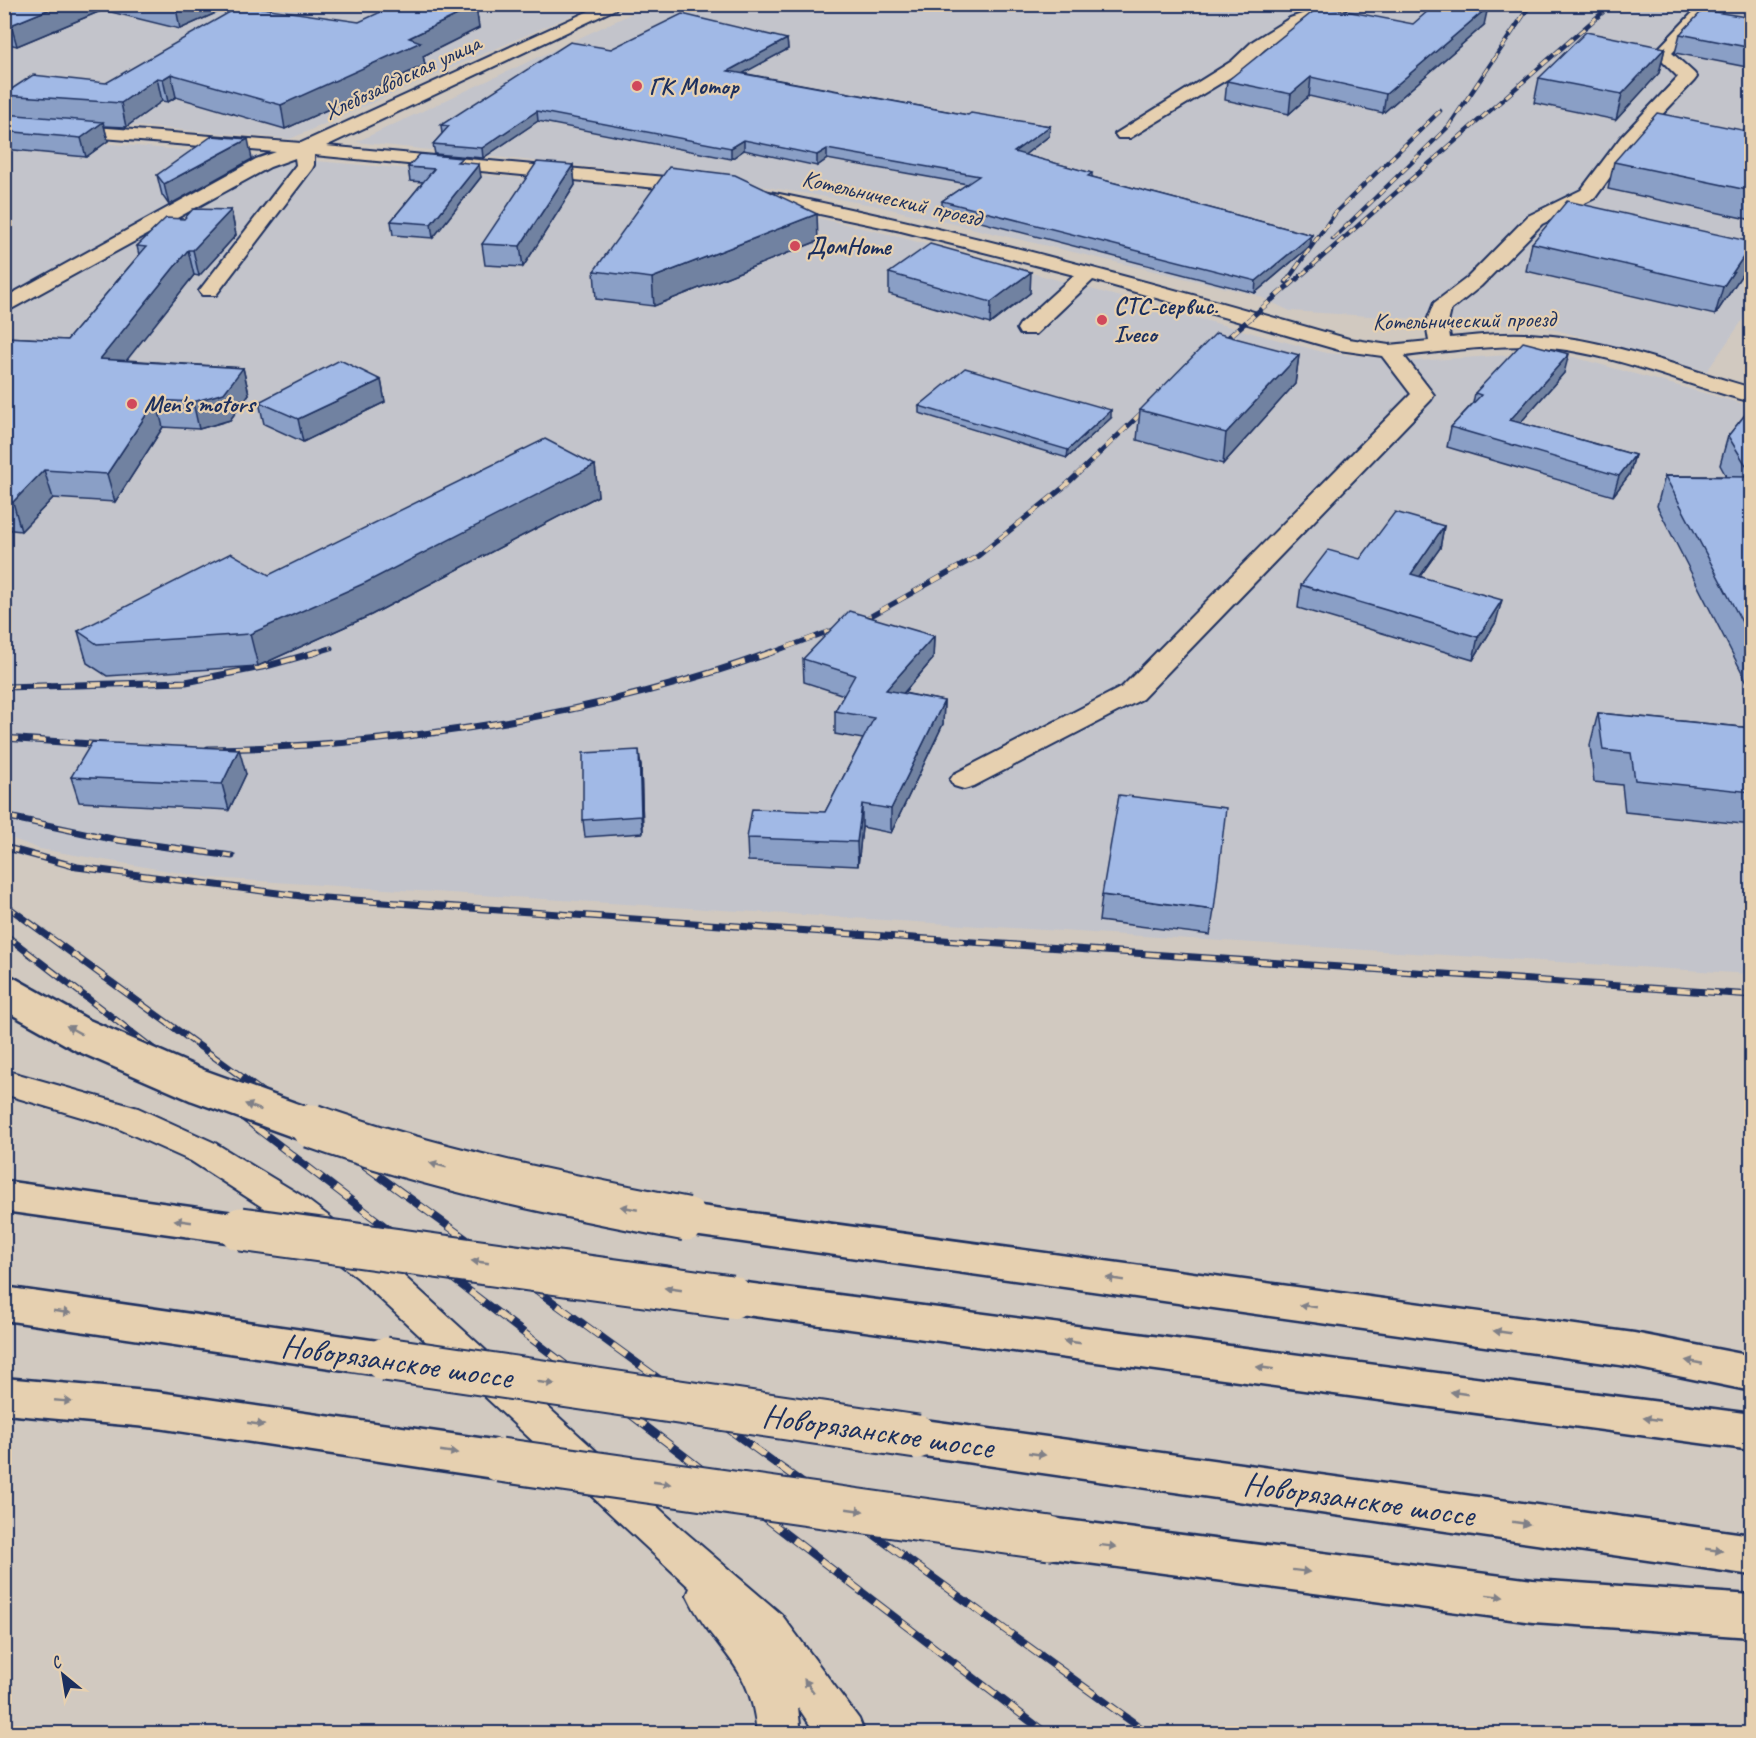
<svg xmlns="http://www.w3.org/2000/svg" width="1756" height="1738" font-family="Caveat,sans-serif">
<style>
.built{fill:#c3c4cb}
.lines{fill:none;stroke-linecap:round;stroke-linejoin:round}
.minor-casing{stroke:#1b2f5e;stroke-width:4}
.major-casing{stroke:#1b2f5e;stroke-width:5}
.highway-casing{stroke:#1b2f5e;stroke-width:5}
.minor{fill:#e6d0b0;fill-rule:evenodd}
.major{fill:#e6d0b0;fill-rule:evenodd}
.highway{fill:#e6d0b0;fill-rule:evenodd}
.rail-far3-casing{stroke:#1b2f5e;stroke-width:4.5}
.rail-far2-casing{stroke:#1b2f5e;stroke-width:5}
.rail-far1-casing{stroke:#1b2f5e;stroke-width:7}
.rail-casing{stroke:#1b2f5e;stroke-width:8}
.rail-far3{stroke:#e6d0b0;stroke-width:3;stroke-dasharray:8;stroke-linecap:butt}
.rail-far2{stroke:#e6d0b0;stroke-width:4;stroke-dasharray:10;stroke-linecap:butt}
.rail-far1{stroke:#e6d0b0;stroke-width:4.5;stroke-dasharray:14;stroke-linecap:butt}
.rail{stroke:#e6d0b0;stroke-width:6;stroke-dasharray:17;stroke-linecap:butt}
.major-bridge-far1-casing{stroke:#1b2f5e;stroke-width:38;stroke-linecap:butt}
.major-bridge-casing{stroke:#1b2f5e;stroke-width:47;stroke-linecap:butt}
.highway-bridge-casing{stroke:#1b2f5e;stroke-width:47;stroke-linecap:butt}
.major-bridge-far1{stroke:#e6d0b0;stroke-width:33}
.major-bridge{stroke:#e6d0b0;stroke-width:43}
.highway-bridge{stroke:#e6d0b0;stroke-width:43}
.wall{fill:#8a9fc6;stroke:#1b2f5e;stroke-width:1.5}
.shaded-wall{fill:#7182a1;stroke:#1b2f5e;stroke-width:1.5}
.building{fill:#a1b9e6;stroke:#1b2f5e;stroke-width:1.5}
.oneway{fill:#808087}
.poi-dot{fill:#d1495b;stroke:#e6d0b0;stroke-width:2}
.labels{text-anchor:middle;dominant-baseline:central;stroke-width:4.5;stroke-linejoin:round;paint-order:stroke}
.far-street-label{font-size:24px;fill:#1b2f5e;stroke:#e6d0b0}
.far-poi-label{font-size:24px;font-weight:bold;fill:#1b2f5e;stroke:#e6d0b0;text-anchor:start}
.near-street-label{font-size:33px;fill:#1b2f5e;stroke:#e6d0b0}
</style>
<rect width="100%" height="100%" fill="#d1c9c0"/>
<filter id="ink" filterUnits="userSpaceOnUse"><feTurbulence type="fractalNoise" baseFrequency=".0167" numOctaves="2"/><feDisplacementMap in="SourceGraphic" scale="12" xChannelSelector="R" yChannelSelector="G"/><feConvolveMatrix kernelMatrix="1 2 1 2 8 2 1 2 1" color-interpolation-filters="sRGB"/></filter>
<g filter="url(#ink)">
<!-- built -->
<g class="built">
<path d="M4 5H595L290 139 5 115Z"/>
<path d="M650 5H1751V308L1707 371 1545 327 1290 311 1256 295 873 205 749 184 356 142Z"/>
<path d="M4 135 577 183 740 200 892 235 1326 353 1415 361 1555 352 1751 406V974L210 878 40 849 5 836Z"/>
</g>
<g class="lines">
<defs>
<g id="minor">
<path d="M604 4H626L326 146 699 180 708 186 706 190 699 192 314 155V165L312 169 216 295H202L199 291 296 165 295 158 270 167 4 313V298L256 159 276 152 4 130V120L301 143Z"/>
<path d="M1331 4H1351L1337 15 1302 24 1265 49 1244 69 1130 138H1118L1115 134 1232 61 1253 41 1290 18Z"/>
<path d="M1701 4H1719L1672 53 1694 73 1697 77 1694 81 1633 145 1595 198 1542 224 1481 286 1451 310 1448 323 1450 338C1480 335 1511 332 1542 335 1609 340 1686 369 1752 388V402C1682 384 1613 353 1542 347 1496 344 1450 351 1404 356L1434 395 1431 400 1142 699 974 786 964 789 954 786 950 780 954 774 1122 687 1411 394 1382 356 1339 350 1093 280 1036 334H1020L1017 329 1020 324 1074 275 901 231 743 198 740 194 743 190 750 188C953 228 1151 282 1349 339L1389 345 1429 341 1426 323 1434 303 1467 278 1528 216 1581 190 1621 137 1678 77 1654 53Z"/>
<path d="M4 1070 138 1108 215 1143 302 1196 384 1258 684 1531 781 1614 859 1719 865 1734H816L798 1707 801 1734H757C752 1662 713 1651 687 1595L690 1588 358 1278 276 1216 191 1161 115 1127 4 1094Z"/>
</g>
<g id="major">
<path d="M686 1204 1634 1333 1752 1356V1391L1634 1367 686 1234 672 1230 666 1219 672 1208Z"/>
<path d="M4 1378 158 1392 500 1441 515 1447 522 1460 515 1473 500 1479 158 1428 4 1414Z"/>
<path d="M1050 1518 1533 1580 1752 1595V1637L1533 1622 1050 1558 1034 1552 1028 1538 1034 1524Z"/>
</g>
<g id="highway">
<path d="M4 1181 241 1214 255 1218 261 1229 255 1240 241 1244 4 1211Z"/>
<path d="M731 1281 1752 1414V1450L731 1313 717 1309 711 1297 717 1285Z"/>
<path d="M4 1287 385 1342 400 1347 406 1359 400 1371 385 1376 4 1320Z"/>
<path d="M917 1419 1752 1535V1575L917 1455 902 1450 895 1437 902 1424Z"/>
</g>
</defs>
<!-- minor casing -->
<use href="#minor" class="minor-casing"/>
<!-- major casing -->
<use href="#major" class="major-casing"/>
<!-- highway casing -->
<use href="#highway" class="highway-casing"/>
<!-- minor -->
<use href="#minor" class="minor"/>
<!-- major -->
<use href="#major" class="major"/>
<!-- highway -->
<use href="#highway" class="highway"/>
<defs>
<g id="rail-far3">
<path d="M1333 239 1449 126 1531 4"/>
<path d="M1286 282 1336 212 1440 111"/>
<path d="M1289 286 1611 5"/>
</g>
<g id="rail-far2">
<path d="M1216 348 1290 284"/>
<path d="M311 654 331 648"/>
<path d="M768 654 871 616 978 556 1064 487 1152 403"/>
</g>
<g id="rail-far1">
<path d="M4 687 186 682 267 666 317 652"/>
<path d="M4 738 106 745"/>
<path d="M208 749C398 746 594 717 772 652"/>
<path d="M4 816 117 840 232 856"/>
<path d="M4 847 77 867 309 897 1752 995"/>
<path d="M4 904 312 1128"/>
<path d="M4 934 256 1128"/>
</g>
<g id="rail">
<path d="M254 1126 1047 1734"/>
<path d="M310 1126 1149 1734"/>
</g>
</defs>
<!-- rail-far3 casing -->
<use href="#rail-far3" class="rail-far3-casing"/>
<!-- rail-far2 casing -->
<use href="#rail-far2" class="rail-far2-casing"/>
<!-- rail-far1 casing -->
<use href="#rail-far1" class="rail-far1-casing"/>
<!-- rail casing -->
<use href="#rail" class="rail-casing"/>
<!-- rail-far3 -->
<use href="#rail-far3" class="rail-far3"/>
<!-- rail-far2 -->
<use href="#rail-far2" class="rail-far2"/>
<!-- rail-far1 -->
<use href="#rail-far1" class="rail-far1"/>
<!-- rail -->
<use href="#rail" class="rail"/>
<defs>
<path id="major-bridge-far1" d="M4 991 82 1035 197 1085 316 1128"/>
<g id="major-bridge">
<path d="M312 1126C433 1169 560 1195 686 1219"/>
<path d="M500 1460 1050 1538"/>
</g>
<g id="highway-bridge">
<path d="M241 1229 731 1297"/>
<path d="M385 1359 917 1437"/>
</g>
</defs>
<!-- major-bridge-far1 casing -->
<use href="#major-bridge-far1" class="major-bridge-far1-casing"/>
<!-- major-bridge casing -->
<use href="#major-bridge" class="major-bridge-casing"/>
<!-- highway-bridge casing -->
<use href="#highway-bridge" class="highway-bridge-casing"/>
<!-- major-bridge-far1 -->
<use href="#major-bridge-far1" class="major-bridge-far1"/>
<!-- major-bridge -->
<use href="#major-bridge" class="major-bridge"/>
<!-- highway-bridge -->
<use href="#highway-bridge" class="highway-bridge"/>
</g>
<!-- wall -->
<g class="wall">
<path d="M4 4H236L180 29 103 10 17 46 4 43Z"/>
<path d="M476 6 479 28 423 56 425 65 285 129 176 97 168 102 162 101 126 127 104 126 108 141 86 157 4 149V114L9 115 4 99V94L106 83 359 22Z"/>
<path d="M1752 18V68L1675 53 1680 34Z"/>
<path d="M1413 24 1484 25 1383 113 1309 96 1289 114 1225 100 1227 81Z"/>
<path d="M787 39 788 49 742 73 968 115 1050 126 1049 136 1024 155 1092 173V177L1312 235 1310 246 1255 293 942 212V201L967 184 827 159 817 166 744 150 731 159 538 121 483 158 435 154 433 144 442 134 441 125 611 49Z"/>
<path d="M1665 48 1659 73 1616 120 1534 103 1539 78Z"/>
<path d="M1752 132V220L1608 189 1614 162Z"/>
<path d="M252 159 169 205 162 195 157 175Z"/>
<path d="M463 162 481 177 433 238 393 235 391 221 423 182 410 181 408 167Z"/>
<path d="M573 165 575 185 523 267 485 265 482 244Z"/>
<path d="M231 210 236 235 199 276 194 275 126 360 243 368 249 394 230 420 199 429 163 427 115 502 53 498 21 531 4 529V337L67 340 139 255 137 246 184 219Z"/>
<path d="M818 241 654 306 596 299 594 271Z"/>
<path d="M1752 242V248L1745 270 1715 315 1526 271 1532 243Z"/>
<path d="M889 273 1030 293 990 324 889 294Z"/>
<path d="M1299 355 1295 384 1223 464 1137 440 1140 410Z"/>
<path d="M1564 373 1520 423 1635 455 1629 475 1613 496 1447 447 1451 427 1473 403 1475 393Z"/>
<path d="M381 380 385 402 303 442 264 424 259 402Z"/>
<path d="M919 406 1111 418 1067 458 919 413Z"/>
<path d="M1752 406V692L1657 506 1665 476H1726L1720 465 1728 436Z"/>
<path d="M595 465 598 496 371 615 258 666 107 676 87 663 78 631 269 575Z"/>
<path d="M1444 526 1440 548 1420 576 1496 622 1473 660 1298 608 1301 585 1360 559Z"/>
<path d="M934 636 933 659 904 693 944 701 943 724 891 833 862 827 858 866 748 861 747 838 825 812 863 739 835 734V711L844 695 804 682 803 659Z"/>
<path d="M1598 713 1752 728V825L1625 812 1622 785 1594 782 1590 745Z"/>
<path d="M641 766 643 833 585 837 583 820Z"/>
<path d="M246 774 229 810 79 802 71 777Z"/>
<path d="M1102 895 1214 910 1210 935 1099 921Z"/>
</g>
<!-- shaded-wall -->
<g class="shaded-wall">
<path d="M62 4H101L103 10 17 46 11 25Z"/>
<path d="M185 4H236L180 29 176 8Z"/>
<path d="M476 6 479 28 423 56 425 65 285 129 281 105 409 38Z"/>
<path d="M1488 7 1484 25 1383 113 1386 94Z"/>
<path d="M787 39 788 49 729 81 728 71Z"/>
<path d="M1665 48 1659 73 1616 120 1622 94Z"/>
<path d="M171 74 176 97 168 102 163 79Z"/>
<path d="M1311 77 1309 96 1289 114 1291 94Z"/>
<path d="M157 78 162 101 126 127 121 103Z"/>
<path d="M537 111 538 121 483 158 482 148Z"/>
<path d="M103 122 108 141 86 157 81 138Z"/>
<path d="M1050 126 1049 136 1014 163V152Z"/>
<path d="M248 139 252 159 169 205 164 184Z"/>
<path d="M744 140V150L731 159V148Z"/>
<path d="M827 149V159L817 166V155Z"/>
<path d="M479 164 481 177 433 238 431 224Z"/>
<path d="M573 165 575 185 523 267 520 246Z"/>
<path d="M231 210 236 235 199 276 193 250Z"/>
<path d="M817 214 818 241 654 306 652 278Z"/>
<path d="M1312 235 1310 246 1255 293 1256 281Z"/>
<path d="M1752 244V248L1745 270 1715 315 1723 287Z"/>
<path d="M188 250 194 275 107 385 100 359Z"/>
<path d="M1031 272 1030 293 990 324 991 302Z"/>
<path d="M1569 354 1564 373 1506 439 1510 420Z"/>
<path d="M1299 355 1295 384 1223 464 1226 433Z"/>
<path d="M243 368 249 394 230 420 199 429 193 402Z"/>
<path d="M381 380 385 402 303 442 298 419Z"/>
<path d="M156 400 163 427 115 502 107 474Z"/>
<path d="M1111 410V418L1067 458 1068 450Z"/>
<path d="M1635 455 1629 475 1613 496 1619 476Z"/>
<path d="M595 465 598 496 371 615 258 666 250 634Z"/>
<path d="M44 470 53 498 21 531 13 502Z"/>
<path d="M1444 526 1440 548 1406 596 1411 574Z"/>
<path d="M1502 600 1496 622 1473 660 1478 637Z"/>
<path d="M934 636 933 659 886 713V690Z"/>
<path d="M944 701 943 724 891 833V809Z"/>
<path d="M239 749 246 774 229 810 222 784Z"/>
<path d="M639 750 641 766 643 833 641 816Z"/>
<path d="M862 804V827L858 866 857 842Z"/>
</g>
<!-- building -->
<g class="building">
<path d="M4 4H62L11 25 4 23Z"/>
<path d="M159 4H185L176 8Z"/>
<path d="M398 4H468L476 6 409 38 421 42 281 105 171 74 163 79 157 78 121 103 4 95V94L33 75 106 83 242 5 359 22Z"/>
<path d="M1436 4H1477L1488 7 1386 94 1311 77 1291 94 1227 81 1320 6 1413 24Z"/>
<path d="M1703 10 1752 18V48L1680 34Z"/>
<path d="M682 14 787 39 728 71 968 115 971 113 1050 126 1014 152 1092 173 1088 176 1312 235 1256 281 942 201 979 176 827 149 817 155 744 140 731 148 537 111 482 148 433 144 449 126 441 125 570 42 611 49Z"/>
<path d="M1586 32 1665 48 1622 94 1539 78Z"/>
<path d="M1657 113 1752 132V191L1614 162Z"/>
<path d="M4 114 103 122 81 138 4 131Z"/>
<path d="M212 136 248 139 164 184 157 175Z"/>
<path d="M420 154 462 158 457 162 479 164 431 224 391 221 434 169 408 167Z"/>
<path d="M537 162 573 165 520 246 482 244Z"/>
<path d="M669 167 735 175 817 214 652 278 594 271Z"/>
<path d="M1567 201 1752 242V244L1723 287 1532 243Z"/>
<path d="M193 209 231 210 193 250H188L100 359 243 368 224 393 193 402 156 400 107 474 44 470 13 502H4V337L67 340 146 247 137 246 166 218 184 219Z"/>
<path d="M930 244 1031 272 991 302 889 273Z"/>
<path d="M1216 333 1299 355 1226 433 1140 410Z"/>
<path d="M1523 342 1569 354 1510 420 1635 455 1619 476 1451 427 1481 395 1475 393Z"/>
<path d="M340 360 381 380 298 419 259 402Z"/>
<path d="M965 368 1111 410 1068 450 919 406Z"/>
<path d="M1752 406V475L1728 436Z"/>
<path d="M545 439 595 465 365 583 250 634 97 644 78 631 231 553 269 575Z"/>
<path d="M1665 476 1752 477V641Z"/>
<path d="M1395 512 1444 526 1411 574 1502 600 1478 637 1301 585 1328 550 1360 559Z"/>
<path d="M849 611 934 636 886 690 944 701 891 809 862 804 857 842 747 838 752 809 825 812 874 718 835 711 855 675 803 659Z"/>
<path d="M1598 713 1752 728V792L1635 780 1631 753 1603 750Z"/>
<path d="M92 742 239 749 222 784 71 777Z"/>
<path d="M639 750 641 816 583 820V753Z"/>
<path d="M1119 795 1226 808 1214 910 1102 895Z"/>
</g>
<!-- one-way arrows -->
<defs><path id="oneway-solid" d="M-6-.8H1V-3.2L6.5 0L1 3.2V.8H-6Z" transform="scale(1.5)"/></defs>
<g class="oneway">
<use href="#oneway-solid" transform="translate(74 1030) rotate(-151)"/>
<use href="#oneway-solid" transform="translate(253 1107) rotate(-159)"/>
<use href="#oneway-solid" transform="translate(438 1165) rotate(-165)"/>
<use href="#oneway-solid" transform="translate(629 1208) rotate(-169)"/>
<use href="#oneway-solid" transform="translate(183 1221) rotate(-172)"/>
<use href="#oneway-solid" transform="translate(480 1262) rotate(-172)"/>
<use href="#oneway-solid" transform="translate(1115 1279) rotate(-172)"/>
<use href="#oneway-solid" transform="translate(673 1289) rotate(-172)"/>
<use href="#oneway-solid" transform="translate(1308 1306) rotate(-172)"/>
<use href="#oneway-solid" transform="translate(62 1312) rotate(8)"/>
<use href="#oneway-solid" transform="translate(1502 1332) rotate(-172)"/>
<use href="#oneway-solid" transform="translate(1072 1342) rotate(-172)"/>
<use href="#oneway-solid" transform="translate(1694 1362) rotate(-169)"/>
<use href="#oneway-solid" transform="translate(1265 1368) rotate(-172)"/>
<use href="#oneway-solid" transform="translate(546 1383) rotate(8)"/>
<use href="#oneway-solid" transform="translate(1459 1393) rotate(-172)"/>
<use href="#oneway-solid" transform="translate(63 1401) rotate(5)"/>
<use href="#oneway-solid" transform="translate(1652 1419) rotate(-172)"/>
<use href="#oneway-solid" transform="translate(256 1424) rotate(8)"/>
<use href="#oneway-solid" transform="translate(449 1452) rotate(8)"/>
<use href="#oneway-solid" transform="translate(1037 1454) rotate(8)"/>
<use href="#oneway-solid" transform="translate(662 1483) rotate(8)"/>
<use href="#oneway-solid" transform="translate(855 1510) rotate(8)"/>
<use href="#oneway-solid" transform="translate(1521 1523) rotate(8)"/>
<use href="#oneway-solid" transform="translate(1108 1546) rotate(7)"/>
<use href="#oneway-solid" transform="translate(1714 1550) rotate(8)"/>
<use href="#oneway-solid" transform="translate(1301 1571) rotate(7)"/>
<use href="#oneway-solid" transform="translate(1495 1596) rotate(7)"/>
<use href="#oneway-solid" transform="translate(809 1686) rotate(-126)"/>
</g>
</g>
<!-- markers -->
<g class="poi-dot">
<circle cx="637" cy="86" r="6"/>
<circle cx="795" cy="246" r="6"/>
<circle cx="1102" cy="320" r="6"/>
<circle cx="132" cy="404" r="6"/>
</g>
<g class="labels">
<!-- far-street labels -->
<g class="far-street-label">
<text transform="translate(402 77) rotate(-25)">Хлебозаводская улица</text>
<text transform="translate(892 198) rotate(13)">Котельнический проезд</text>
<text transform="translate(1464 320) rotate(-1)">Котельнический проезд</text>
</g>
<!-- far-poi labels -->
<g class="far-poi-label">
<text x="649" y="86">ГК Мотор</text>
<text x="807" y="246">ДомHome</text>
<text x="1114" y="306">СТС-сервис.<tspan x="1114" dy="28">Iveco</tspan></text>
<text x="144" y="404">Men's motors</text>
</g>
<!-- near-street labels -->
<g class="near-street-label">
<text transform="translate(397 1361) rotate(8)">Новорязанское шоссе</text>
<text transform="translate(878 1431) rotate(8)">Новорязанское шоссе</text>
<text transform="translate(1359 1499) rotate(8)">Новорязанское шоссе</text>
</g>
</g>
<!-- margin -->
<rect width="1756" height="1738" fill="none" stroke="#e6d0b0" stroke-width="24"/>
<rect x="12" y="12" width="1732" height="1714" fill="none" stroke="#1b2f5e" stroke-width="2" filter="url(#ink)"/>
<!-- north arrow -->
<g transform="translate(63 1675) rotate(330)" stroke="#e6d0b0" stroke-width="4.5" paint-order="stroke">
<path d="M0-4.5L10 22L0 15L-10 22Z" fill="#1b2f5e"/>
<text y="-9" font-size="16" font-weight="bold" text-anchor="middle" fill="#1b2f5e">С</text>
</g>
</svg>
